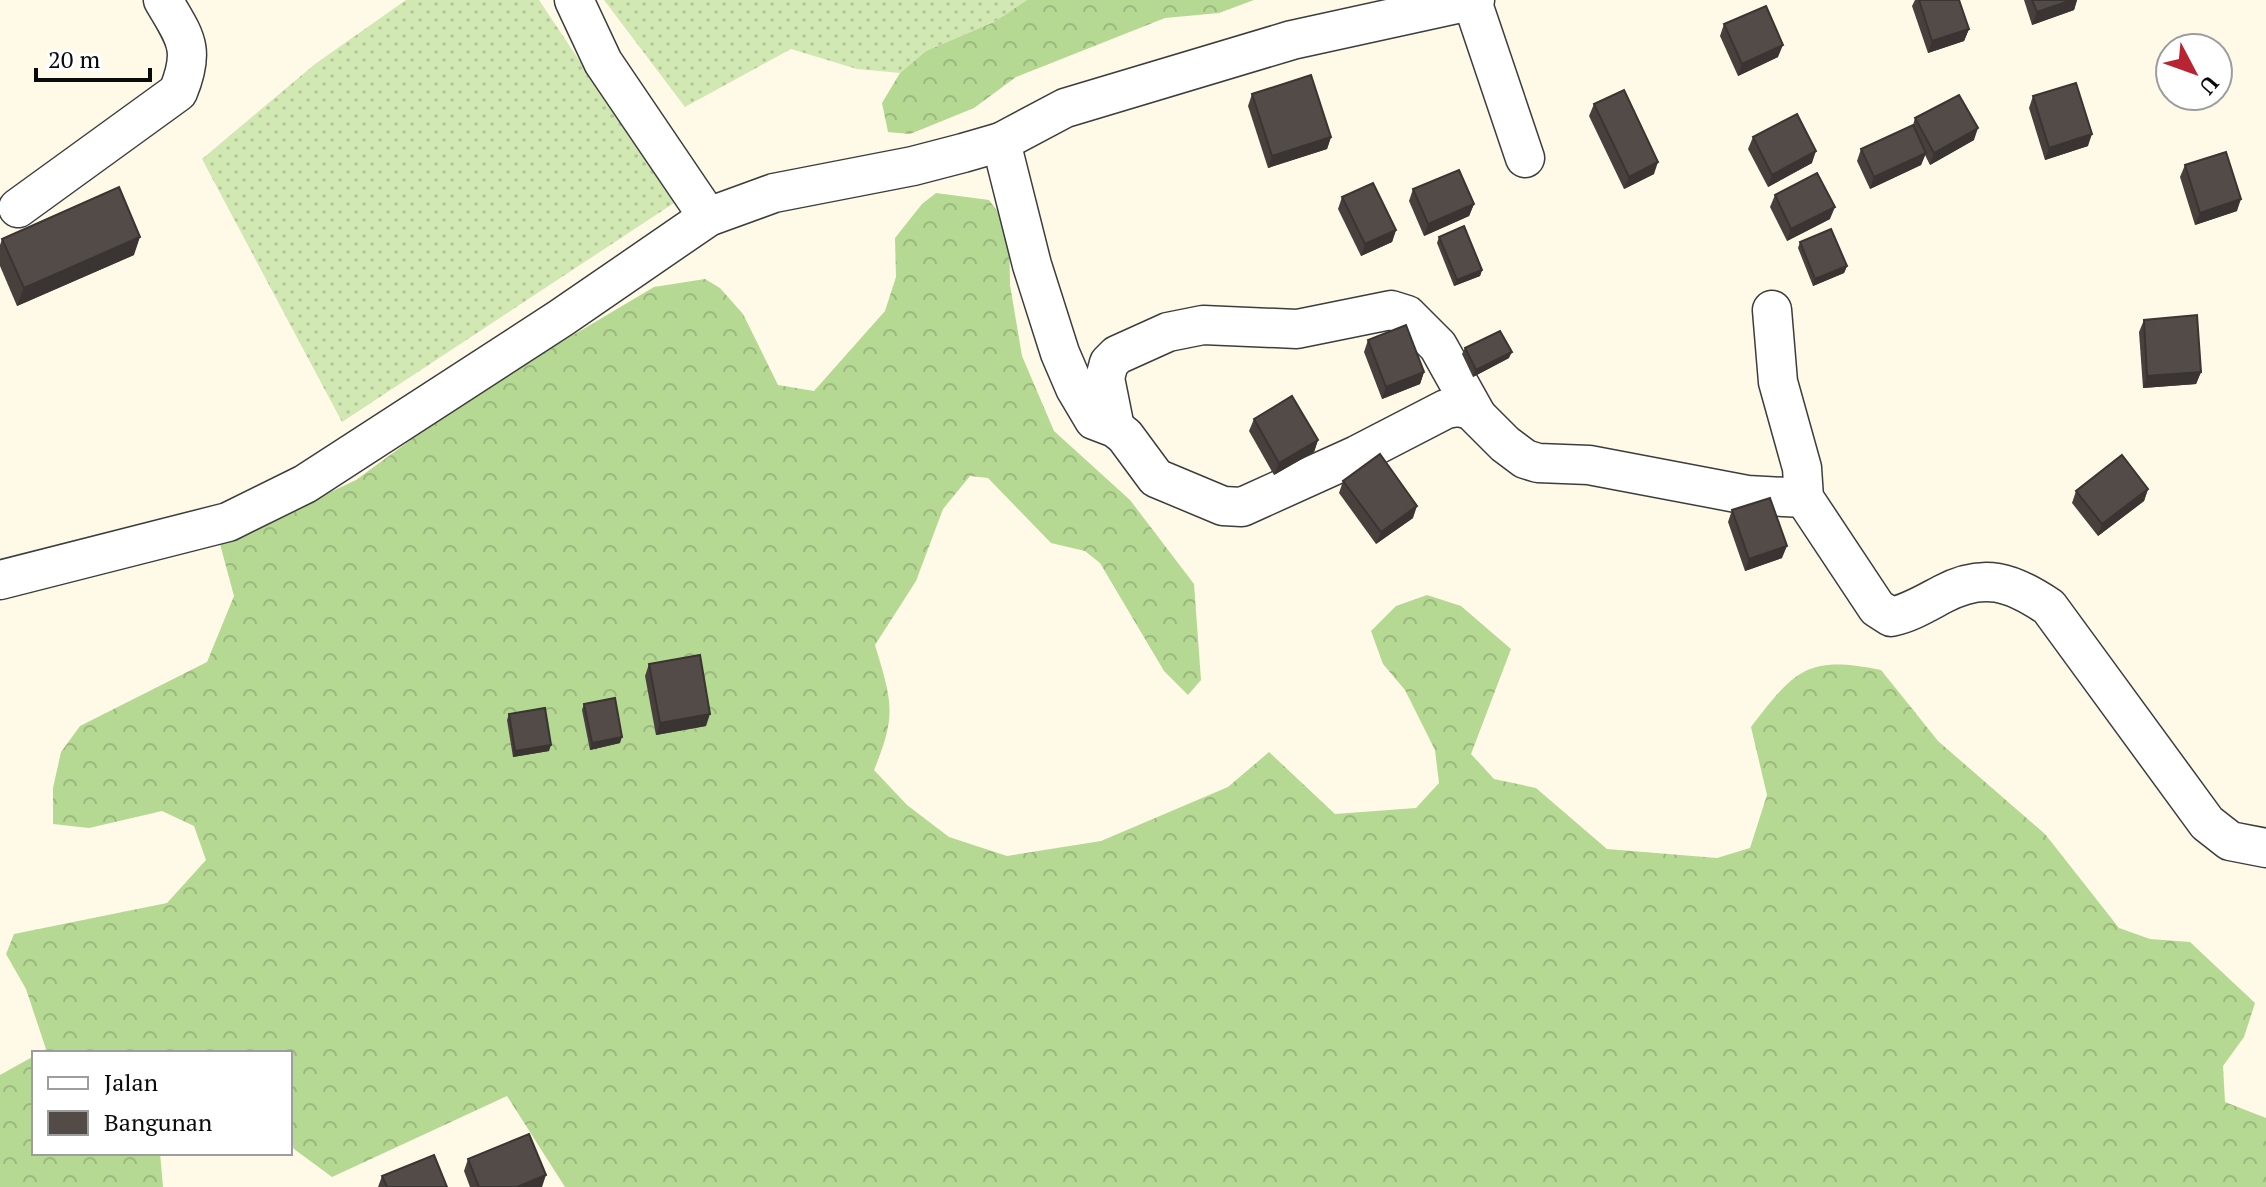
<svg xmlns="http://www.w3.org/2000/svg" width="2266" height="1187" font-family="'PT Serif',serif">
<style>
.grass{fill:url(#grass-dots)}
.forest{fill:url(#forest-crowns)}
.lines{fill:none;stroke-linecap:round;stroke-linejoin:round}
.minor-casing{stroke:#3d3d3d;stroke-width:41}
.minor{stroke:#fff;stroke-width:38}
.wall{fill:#47403d}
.shaded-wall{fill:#3a3432}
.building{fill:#534b47;stroke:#3a3432;stroke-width:2}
</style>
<defs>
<pattern id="grass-dots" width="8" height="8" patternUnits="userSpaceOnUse" patternTransform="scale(2)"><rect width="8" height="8" fill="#d1e8b3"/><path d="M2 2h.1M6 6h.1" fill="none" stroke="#b2c699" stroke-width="1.8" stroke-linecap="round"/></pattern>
<pattern id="forest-crowns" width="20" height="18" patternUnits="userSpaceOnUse" patternTransform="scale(2)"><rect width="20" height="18" fill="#b5d892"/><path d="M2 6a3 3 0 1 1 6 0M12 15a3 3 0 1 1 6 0" fill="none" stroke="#9ab87d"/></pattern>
</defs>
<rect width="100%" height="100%" fill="#fff9e8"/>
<!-- grass -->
<g class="grass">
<path d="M406 0H539L674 203 342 422 202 159 315 64Z"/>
<path d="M604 0H1027L994 22 926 51 900 73 857 69 791 49 685 107Z"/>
</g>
<!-- forest -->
<g class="forest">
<path d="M1027 0H1254L1219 13 1165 18 1016 77 974 108 910 134 888 132 882 103 900 73 926 51 994 22Z"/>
<path d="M936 193 989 200 1009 227 1010 285 1022 356 1054 431 1130 500 1194 584 1201 680 1188 695 1164 671 1100 563 1085 551 1051 543 988 478 970 476 943 509 916 581 875 645C892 702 897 714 874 770L907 805 949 837 1007 856 1101 841 1228 787 1269 752 1335 814 1416 808 1439 783 1435 750 1405 690 1383 664 1371 631 1396 606 1427 595 1461 606 1511 649 1471 754 1494 779 1536 788 1607 849 1717 858 1750 848 1767 795 1751 727C1795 670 1807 655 1881 670L1938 741 2045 834 2119 928 2150 939 2190 942 2255 1003 2244 1037 2223 1066 2225 1102 2266 1118V1187H565L507 1096 332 1177 294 1149 290 1141V1053H39L46 1049 26 989 6 954 14 934 167 903 206 860 194 826 162 811 89 828 53 824V788L61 752 80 726 207 662 234 596 220 544 356 480 472 395 654 287 705 279 720 288 743 314 778 385 814 391 885 311 896 277 895 238 922 204Z"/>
<path d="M34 1056V1153H160L163 1187H0V1075Z"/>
</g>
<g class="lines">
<defs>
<g id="minor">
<path d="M574 0 603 62 708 217"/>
<path d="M1472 1 1525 158"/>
<path d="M1001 142 1032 265 1060 353 1075 388 1094 420 1115 428 1125 436 1156 478 1223 506 1242 507 1357 455 1446 409 1458 407 1471 410 1505 444 1525 459 1538 463 1589 465 1747 495 1804 498"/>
<path d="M18 208 178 92C196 48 185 38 163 0"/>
<path d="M1772 310 1778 382 1802 468 1804 498 1877 608 1891 617C1910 613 1926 603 1943 594 1984 572 2012 582 2049 607L2207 823 2230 841 2266 848"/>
<path d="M1115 428 1105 378 1109 363 1117 355 1168 332 1203 325 1297 329 1391 310 1407 315 1438 346 1476 414"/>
<path d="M0 580 228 522 305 484 561 318 708 217 774 193 913 166 963 153 1001 142 1065 108 1292 40 1475 0"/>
</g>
</defs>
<!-- minor casing -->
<use href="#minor" class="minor-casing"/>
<!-- minor -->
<use href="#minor" class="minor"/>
</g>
<!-- wall -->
<g class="wall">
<path d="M1915 0H1959L1969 29 1964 41 1928 53 1912 6Z"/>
<path d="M2024 0H2077L2074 10 2032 25Z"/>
<path d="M1724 24 1778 57 1738 76 1720 36Z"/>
<path d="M1252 94 1331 137 1327 149 1268 168 1248 106Z"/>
<path d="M2033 96 2088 146 2045 160 2029 108Z"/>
<path d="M1594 104 1654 174 1624 189 1589 116Z"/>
<path d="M1915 118 1974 140 1930 165 1925 155 1921 165 1870 189 1857 161 1861 149 1913 125Z"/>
<path d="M1753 137 1812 163 1768 187 1748 149Z"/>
<path d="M2185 165 2237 211 2195 225 2180 177Z"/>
<path d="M1413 189 1474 204 1469 216 1424 236 1409 201Z"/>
<path d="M1775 195 1830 219 1787 241 1770 207Z"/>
<path d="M1342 197 1396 230 1392 242 1361 256 1338 209Z"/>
<path d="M1439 237 1482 270 1480 276 1454 286 1437 243Z"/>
<path d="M2 239 134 255 17 306 0 266V245Z"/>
<path d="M1800 242 1847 266 1844 273 1813 286 1798 248Z"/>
<path d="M2144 320 2201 372 2196 384 2143 388 2139 332Z"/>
<path d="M1368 340 1424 372 1420 384 1382 399 1364 352Z"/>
<path d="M1465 348 1509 358 1473 377 1462 354Z"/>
<path d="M1254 419 1318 440 1314 452 1274 475 1249 431Z"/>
<path d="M1343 481 1413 518 1376 544 1339 493Z"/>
<path d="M2148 489 2144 501 2098 536 2072 503 2076 491Z"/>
<path d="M1732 510 1782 558 1745 571 1728 522Z"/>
<path d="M649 664 706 726 656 735 645 676Z"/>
<path d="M584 704 620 743 590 750 582 710Z"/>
<path d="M509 714 549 751 513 757 507 720Z"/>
<path d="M468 1159 542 1187H470L464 1171Z"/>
<path d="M382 1176 447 1187H378Z"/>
</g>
<!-- shaded-wall -->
<g class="shaded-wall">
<path d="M2072 0H2077L2074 10 2032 25 2037 12Z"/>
<path d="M1969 29 1964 41 1928 53 1932 41Z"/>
<path d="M1783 45 1778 57 1738 76 1742 64Z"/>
<path d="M1978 128 1974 140 1930 165 1934 153Z"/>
<path d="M2092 134 2088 146 2045 160 2049 148Z"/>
<path d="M1331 137 1327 149 1268 168 1272 156Z"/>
<path d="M1816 151 1812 163 1768 187 1772 175Z"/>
<path d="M1926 153 1921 165 1870 189 1874 177Z"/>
<path d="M1658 162 1654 174 1624 189 1629 177Z"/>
<path d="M2241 199 2237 211 2195 225 2200 213Z"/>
<path d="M1474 204 1469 216 1424 236 1428 224Z"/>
<path d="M1835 207 1830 219 1787 241 1791 229Z"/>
<path d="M1396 230 1392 242 1361 256 1365 244Z"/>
<path d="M140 237 134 255 17 306 24 288Z"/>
<path d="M1847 266 1844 273 1813 286 1815 279Z"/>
<path d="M1482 270 1480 276 1454 286 1457 280Z"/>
<path d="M1512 352 1509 358 1473 377 1476 370Z"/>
<path d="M1424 372 1420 384 1382 399 1386 387Z"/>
<path d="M2201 372 2196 384 2143 388 2147 376Z"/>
<path d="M1318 440 1314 452 1274 475 1279 463Z"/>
<path d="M2148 489 2144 501 2098 536 2102 524Z"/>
<path d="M1417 506 1413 518 1376 544 1381 532Z"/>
<path d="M1787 546 1782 558 1745 571 1749 559Z"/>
<path d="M710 714 706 726 656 735 660 723Z"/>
<path d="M622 737 620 743 590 750 592 743Z"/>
<path d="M551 745 549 751 513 757 515 751Z"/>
<path d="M546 1175 542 1187H517Z"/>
</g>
<!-- building -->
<g class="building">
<path d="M1919 0H1959L1969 29 1932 41Z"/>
<path d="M2032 0H2072L2037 12Z"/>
<path d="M1766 6 1783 45 1742 64 1724 24Z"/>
<path d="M1311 75 1331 137 1272 156 1252 94Z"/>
<path d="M2076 83 2092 134 2049 148 2033 96Z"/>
<path d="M1624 90 1658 162 1629 177 1594 104Z"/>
<path d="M1959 95 1978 128 1934 153 1915 118Z"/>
<path d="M1797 114 1816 151 1772 175 1753 137Z"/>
<path d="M1913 125 1926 153 1874 177 1861 149Z"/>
<path d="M2226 152 2241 199 2200 213 2185 165Z"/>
<path d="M1459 170 1474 204 1428 224 1413 189Z"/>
<path d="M1817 173 1835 207 1791 229 1775 195Z"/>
<path d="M1373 183 1396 230 1365 244 1342 197Z"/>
<path d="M119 187 140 237 24 288 2 239Z"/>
<path d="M1464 226 1482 270 1457 280 1439 237Z"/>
<path d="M1831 229 1847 266 1815 279 1800 242Z"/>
<path d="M2197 315 2201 372 2147 376 2144 320Z"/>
<path d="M1406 325 1424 372 1386 387 1368 340Z"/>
<path d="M1500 331 1512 352 1476 370 1465 348Z"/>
<path d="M1292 396 1318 440 1279 463 1254 419Z"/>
<path d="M1380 454 1417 506 1381 532 1343 481Z"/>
<path d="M2122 455 2148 489 2102 524 2076 491Z"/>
<path d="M1770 498 1787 546 1749 559 1732 510Z"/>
<path d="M700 655 710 714 660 723 649 664Z"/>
<path d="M615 698 622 737 592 743 584 704Z"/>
<path d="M545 708 551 745 515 751 509 714Z"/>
<path d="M529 1134 546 1175 517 1187H479L468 1159Z"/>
<path d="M434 1155 447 1187H387L382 1176Z"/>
</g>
<!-- legend -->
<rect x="32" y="1051" width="260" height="104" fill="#ffffff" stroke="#9d9d9d" stroke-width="2"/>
<rect x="48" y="1077" width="40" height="12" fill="#ffffff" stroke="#9d9d9d" stroke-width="2"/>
<text x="104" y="1091" font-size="24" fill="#0a0a0a">Jalan</text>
<rect x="48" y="1111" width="40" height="24" fill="#534b47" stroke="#9d9d9d" stroke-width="2"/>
<text x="104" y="1131" font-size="24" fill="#0a0a0a">Bangunan</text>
<!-- north arrow -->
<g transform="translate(2194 72) rotate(131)"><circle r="38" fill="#ffffff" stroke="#9d9d9d" stroke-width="2"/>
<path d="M0-6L14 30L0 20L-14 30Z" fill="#b82432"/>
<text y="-12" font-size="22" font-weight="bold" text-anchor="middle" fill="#0a0a0a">U</text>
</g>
<!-- scale -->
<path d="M36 68v12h114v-12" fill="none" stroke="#0a0a0a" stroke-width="4"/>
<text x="48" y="68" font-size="24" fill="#0a0a0a" stroke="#ffffff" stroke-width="6" paint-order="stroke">20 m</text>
</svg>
